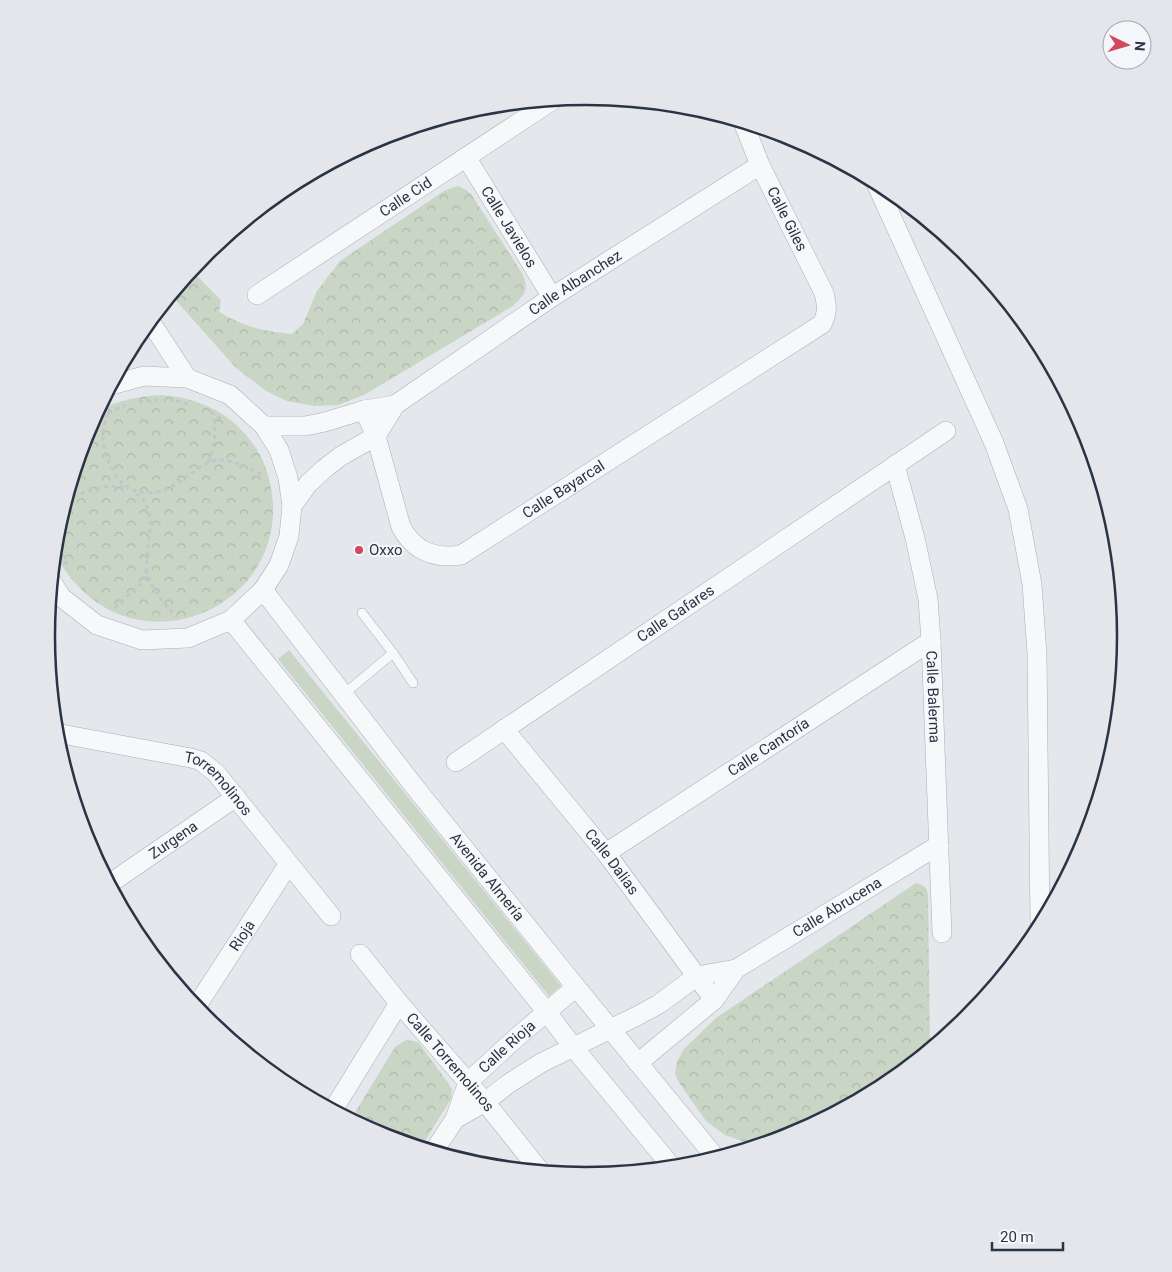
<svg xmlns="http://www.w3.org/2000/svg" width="1172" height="1272" font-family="Roboto,sans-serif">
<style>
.green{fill:#c9d6c5}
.park{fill:url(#park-crowns)}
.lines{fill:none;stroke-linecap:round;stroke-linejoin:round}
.service-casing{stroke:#a9aeb7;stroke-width:10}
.minor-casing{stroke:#a9aeb7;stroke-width:20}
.path{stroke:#c2c5cb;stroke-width:3;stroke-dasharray:4 4;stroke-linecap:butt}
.service{stroke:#f7f8fa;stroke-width:9}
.minor{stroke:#f7f8fa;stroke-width:19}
.poi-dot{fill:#d1495b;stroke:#f4f6f9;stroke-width:2}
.labels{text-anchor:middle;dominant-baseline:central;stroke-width:4;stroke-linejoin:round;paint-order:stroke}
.street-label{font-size:15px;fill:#2b3445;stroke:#f4f6f9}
.poi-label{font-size:15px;fill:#2b3445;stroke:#f4f6f9;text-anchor:start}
.rim{fill:none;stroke:#2b3445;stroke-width:2.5}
</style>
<defs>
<pattern id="park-crowns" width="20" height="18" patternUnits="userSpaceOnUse" patternTransform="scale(1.25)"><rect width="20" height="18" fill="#c9d6c5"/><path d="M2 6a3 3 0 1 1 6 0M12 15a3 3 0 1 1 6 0" fill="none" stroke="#adb8ab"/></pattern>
</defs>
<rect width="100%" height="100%" fill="#e4e7ec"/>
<!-- green -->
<path class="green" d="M289 650 561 986 549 996 278 659Z"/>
<!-- park -->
<g class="park">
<path d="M457 186 466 190 471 194 522 273C529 290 526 293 513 306L364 395 338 405 314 406 287 401 266 391 236 368 171 295 191 270 221 300 219 312C245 327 262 331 292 334L303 324 317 291 340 261 444 191Z"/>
<path d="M162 395C203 398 239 417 260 455 268 470 272 488 273 505 277 606 153 660 82 590 71 579 59 565 55 549 52 532 81 451 87 429 90 425 92 419 95 415 109 401 142 396 162 395Z"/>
<path d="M916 883C924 885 926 887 928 894L930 1045 925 1053 886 1085 792 1135 755 1146 725 1135 706 1121 680 1084 675 1074 677 1062 683 1050 716 1018Z"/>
<path d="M406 1040 418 1042 449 1084 452 1090 451 1099 421 1147 379 1135 351 1119 395 1047Z"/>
</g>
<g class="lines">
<defs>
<g id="service">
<path d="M362 613 393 653 413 683"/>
<path d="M344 694 393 653"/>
</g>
<g id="minor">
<path id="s1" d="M466 157 552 297"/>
<path d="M875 181 994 443 1018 509 1032 584 1037 654 1040 926"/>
<path id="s2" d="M257 295 553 100"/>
<path d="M150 321 187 378"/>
<path id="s3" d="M364 410 376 436 401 527C414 551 434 559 461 555L822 324C828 313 827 305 824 293L760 165 743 122"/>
<path d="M264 426H305L325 422 364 410 395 405"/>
<path id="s4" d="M895 465 915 538 928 599 931 641 942 933"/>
<path id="s5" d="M292 506 308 484 324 469 341 456 376 436 395 405 552 297 760 165"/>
<path d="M52 582 61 597 97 625 142 640 188 638 231 620 263 590 279 565 289 536 292 506 288 478 279 450 264 426 230 395 187 378 144 376 111 385"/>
<path id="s6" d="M263 590 414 786 576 987 716 1158"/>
<path d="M231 620 546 1011 573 1047 672 1167"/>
<path id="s7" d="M504 729 606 853 714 1000"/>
<path id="s8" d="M56 733 191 758 201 761 216 773 331 916"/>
<path id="s9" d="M456 762 946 431"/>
<path id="s10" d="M606 853 931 641"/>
<path id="s11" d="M109 884 236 797"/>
<path id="s12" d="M360 954 399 1003 485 1102 540 1171"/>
<path id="s13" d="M196 1007 288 865"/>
<path d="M638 1063 714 1000 736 969"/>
<path d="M333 1110 399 1003"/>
<path id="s14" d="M455 1119 485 1102 508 1084 541 1063 637 1016 659 1004 697 976 736 969 939 845"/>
<path id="s15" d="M434 1151 455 1119 468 1082 516 1038 576 987"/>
</g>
</defs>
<!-- service casing -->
<use href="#service" class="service-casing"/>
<!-- minor casing -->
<use href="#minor" class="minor-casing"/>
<!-- path -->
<g class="path">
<path d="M176 401 189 404"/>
<path d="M139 402 157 400"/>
<path d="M211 412 223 420"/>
<path d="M108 413C100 435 102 448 112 469 117 480 128 490 140 492 163 496 177 483 195 471 200 467 206 463 212 461 229 457 249 468 263 475"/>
<path d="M89 427 108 413 125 405"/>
<path d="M208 462C216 446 215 431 214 414"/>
<path d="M66 500C85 492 107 481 128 489"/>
<path d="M56 539 63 558 68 566"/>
<path d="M146 569C153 591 161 601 177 617"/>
<path d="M115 608 141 583 145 577 146 569 151 520 148 509 143 499 133 491"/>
</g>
<!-- service -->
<use href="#service" class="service"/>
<!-- minor -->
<use href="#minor" class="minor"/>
</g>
<!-- markers -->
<circle class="poi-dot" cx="359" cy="550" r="5"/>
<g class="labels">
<!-- street labels -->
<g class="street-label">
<text stroke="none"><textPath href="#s2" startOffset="178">Calle Cid</textPath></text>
<text transform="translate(787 219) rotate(63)">Calle Giles</text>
<text stroke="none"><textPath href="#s1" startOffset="82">Calle Javielos</textPath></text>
<text stroke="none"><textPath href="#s5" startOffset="365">Calle Albanchez</textPath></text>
<text stroke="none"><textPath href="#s3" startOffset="316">Calle Bayarcal</textPath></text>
<text stroke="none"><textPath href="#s9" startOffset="265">Calle Gafares</textPath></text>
<text stroke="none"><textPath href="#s4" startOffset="236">Calle Balerma</textPath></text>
<text stroke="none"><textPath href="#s10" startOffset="194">Calle Cantoría</textPath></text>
<text stroke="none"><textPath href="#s8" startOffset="175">Torremolinos</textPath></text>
<text stroke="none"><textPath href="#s11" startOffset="78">Zurgena</textPath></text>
<text stroke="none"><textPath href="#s7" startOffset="171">Calle Dalias</textPath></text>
<text stroke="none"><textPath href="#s6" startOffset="364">Avenida Almería</textPath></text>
<text stroke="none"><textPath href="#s14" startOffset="440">Calle Abrucena</textPath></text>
<text stroke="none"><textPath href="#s13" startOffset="85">Rioja</textPath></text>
<text stroke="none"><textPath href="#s15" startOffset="130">Calle Rioja</textPath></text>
<text stroke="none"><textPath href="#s12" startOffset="141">Calle Torremolinos</textPath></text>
</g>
<!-- poi labels -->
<g class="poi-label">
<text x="369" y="550">Oxxo</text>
</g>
</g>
<!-- crop -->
<path d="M0 0H1172V1272H0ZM55 636a531 531 0 1 1 1062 0a531 531 0 1 1-1062 0Z" fill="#e4e6eb" fill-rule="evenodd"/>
<path class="rim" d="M55 636a531 531 0 1 1 1062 0a531 531 0 1 1-1062 0Z"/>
<!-- north arrow -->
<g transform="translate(1127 45) rotate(95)"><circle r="24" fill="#f4f6f9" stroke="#a4a8b1"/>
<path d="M0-4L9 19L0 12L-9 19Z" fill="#d1495b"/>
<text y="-8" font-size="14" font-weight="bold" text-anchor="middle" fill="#2b3445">N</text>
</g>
<!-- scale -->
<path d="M992 1242v8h71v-8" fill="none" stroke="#2b3445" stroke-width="2.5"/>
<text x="1000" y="1242" font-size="15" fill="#2b3445" stroke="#f4f6f9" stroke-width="4" paint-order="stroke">20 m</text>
</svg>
